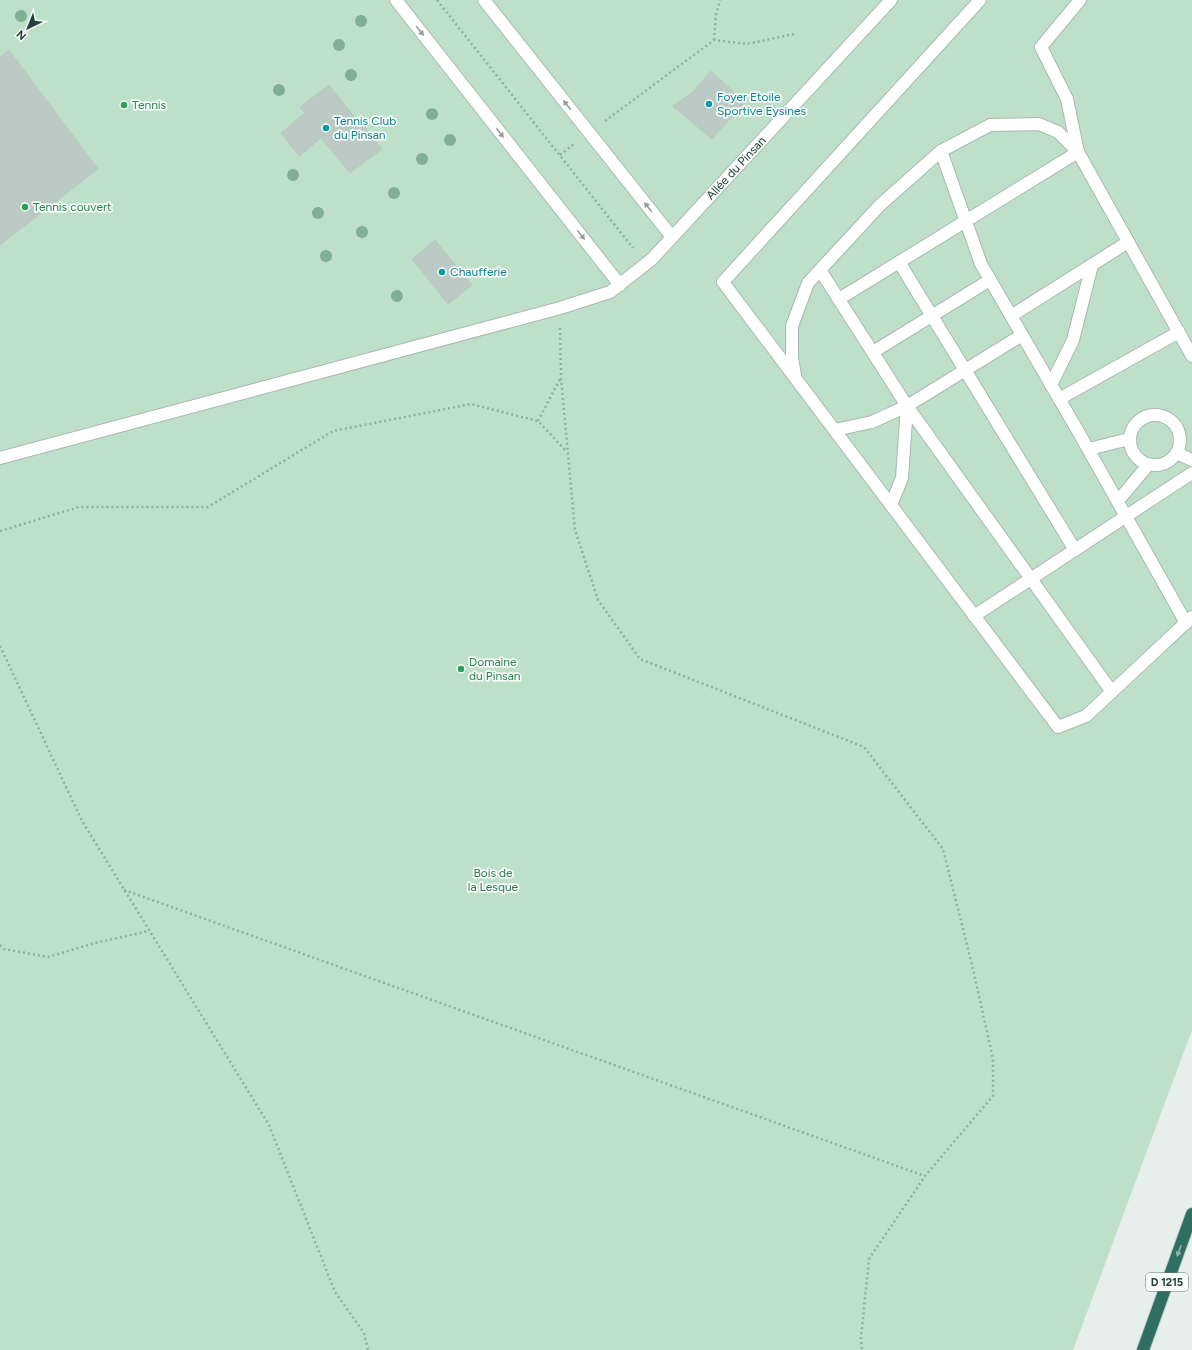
<svg xmlns="http://www.w3.org/2000/svg" width="1192" height="1350" font-family="Figtree,sans-serif">
<style>
.green{fill:#bfe0c8}
.building{fill:#bbcac4;stroke:#b8c9c2}
.lines{fill:none;stroke-linecap:round;stroke-linejoin:round}
.minor-casing{stroke:#a8b8b2;stroke-width:14}
.highway-casing{stroke:#c2cac8;stroke-width:14}
.path{stroke:#86b3a5;stroke-width:2.5;stroke-dasharray:2 3;stroke-linecap:butt}
.minor{stroke:#fff;stroke-width:12}
.highway{stroke:#2f6f62;stroke-width:12}
.tree{fill:#80af93}
.oneway{fill:#92a09c}
.oneway2{fill:#93b5ae}
.culture-dot{fill:#0f9aa8;stroke:#f7fbf9;stroke-width:1.5}
.leisure-dot{fill:#2e9e5b;stroke:#f7fbf9;stroke-width:1.5}
.labels{text-anchor:middle;dominant-baseline:central;stroke-width:3.5;stroke-linejoin:round;paint-order:stroke}
.shield{fill:#f7fbf9;stroke:#637a73;stroke-width:1}
.shield-label{font-size:11px;font-weight:bold;fill:#24423a}
.culture-label{font-size:12px;fill:#0d838f;stroke:#f7fbf9;text-anchor:start}
.leisure-label{font-size:12px;fill:#27864d;stroke:#f7fbf9;text-anchor:start}
.street-label{font-size:12px;fill:#24423a;stroke:#f7fbf9}
.park-label{font-size:12px;fill:#2d7a4b;stroke:#f7fbf9}
</style>
<rect width="100%" height="100%" fill="#e6efeb"/>
<!-- green -->
<path class="green" d="M0 0H1192V1030L1073 1350H0Z"/>
<!-- building -->
<g class="building">
<path d="M9 50 98 169 0 245V57Z"/>
<path d="M711 71 745 102 712 139 673 106 693 92Z"/>
<path d="M329 85 359 123 361 122 382 149 350 173 321 138 299 156 281 133 305 113 300 107Z"/>
<path d="M435 240 472 285 448 304 412 259Z"/>
</g>
<g class="lines">
<defs>
<g id="minor">
<path d="M396 0 620 285"/>
<path d="M484 0 672 237"/>
<path d="M980 0 723 282 1058 727 1086 716 1192 617"/>
<path d="M941 151 981 264 1079 433 1186 623"/>
<path d="M899 262 1075 550"/>
<path d="M820 270 907 406 1112 692"/>
<path d="M839 299 1078 152 1067 99 1041 47 1080 0"/>
<path d="M1011 316 1128 242"/>
<path d="M873 352 990 280"/>
<path d="M795 375 792 358V326L808 283 880 205 941 151 990 125 1039 124 1058 132 1078 152 1192 356"/>
<path d="M1051 385 1073 340 1092 265"/>
<path d="M1059 399 1179 332"/>
<circle cx="1155" cy="440" r="25"/>
<path d="M835 430 872 422 907 406 1022 335"/>
<path d="M1089 449 1129 439"/>
<path d="M1177 453 1192 460"/>
<path d="M0 458 560 308 610 292 652 259 891 0"/>
<path d="M1118 501 1148 465"/>
<path d="M891 505 902 478 907 406"/>
<path d="M974 616 1192 473"/>
</g>
<path id="highway" d="M1143 1350 1192 1214"/>
</defs>
<!-- minor casing -->
<use href="#minor" class="minor-casing"/>
<!-- highway casing -->
<use href="#highway" class="highway-casing"/>
<!-- path -->
<g class="path">
<path d="M437 0 633 248"/>
<path d="M714 40 716 15 720 0"/>
<path d="M605 121 714 40 747 44 794 34"/>
<path d="M560 155 574 144"/>
<path d="M560 328 561 378 575 530 598 600 640 659 864 747 943 849 972 965 993 1059V1096L925 1176 869 1259 861 1338 862 1350"/>
<path d="M538 421 560 379"/>
<path d="M0 531 79 507H208L333 431 471 404 538 421 566 451"/>
<path d="M0 646 82 821 269 1125 335 1292 364 1333 368 1350"/>
<path d="M124 890 925 1176"/>
<path d="M0 945 4 949 48 957 95 943 149 931"/>
</g>
<!-- minor -->
<use href="#minor" class="minor"/>
<!-- highway -->
<use href="#highway" class="highway"/>
</g>
<!-- trees -->
<g class="tree">
<circle cx="21" cy="16" r="6"/>
<circle cx="361" cy="21" r="6"/>
<circle cx="339" cy="45" r="6"/>
<circle cx="351" cy="75" r="6"/>
<circle cx="279" cy="90" r="6"/>
<circle cx="432" cy="114" r="6"/>
<circle cx="450" cy="140" r="6"/>
<circle cx="422" cy="159" r="6"/>
<circle cx="293" cy="175" r="6"/>
<circle cx="394" cy="193" r="6"/>
<circle cx="318" cy="213" r="6"/>
<circle cx="362" cy="232" r="6"/>
<circle cx="326" cy="256" r="6"/>
<circle cx="397" cy="296" r="6"/>
</g>
<!-- one-way arrows -->
<defs><path id="oneway-solid" d="M-6-.8H1V-3.2L6.5 0L1 3.2V.8H-6Z"/></defs>
<g class="oneway">
<use href="#oneway-solid" transform="translate(420 31) rotate(52)"/>
<use href="#oneway-solid" transform="translate(567 105) rotate(-128)"/>
<use href="#oneway-solid" transform="translate(500 133) rotate(52)"/>
<use href="#oneway-solid" transform="translate(648 207) rotate(-128)"/>
<use href="#oneway-solid" transform="translate(581 235) rotate(52)"/>
</g>
<use class="oneway2" href="#oneway-solid" transform="translate(1179 1251) rotate(110)"/>
<!-- markers -->
<g class="culture-dot">
<circle cx="709" cy="104" r="4"/>
<circle cx="326" cy="128" r="4"/>
<circle cx="442" cy="272" r="4"/>
</g>
<g class="leisure-dot">
<circle cx="124" cy="105" r="4"/>
<circle cx="25" cy="207" r="4"/>
<circle cx="461" cy="669" r="4"/>
</g>
<g class="labels">
<!-- shield labels -->
<rect class="shield" x="1146" y="1273" width="42" height="18" rx="3"/>
<g class="shield-label">
<text x="1167" y="1282">D 1215</text>
</g>
<!-- culture labels -->
<g class="culture-label">
<text x="717" y="97">Foyer Etoile<tspan x="717" dy="14">Sportive Eysines</tspan></text>
<text x="334" y="121">Tennis Club<tspan x="334" dy="14">du Pinsan</tspan></text>
<text x="450" y="272">Chaufferie</text>
</g>
<!-- leisure labels -->
<g class="leisure-label">
<text x="132" y="105">Tennis</text>
<text x="33" y="207">Tennis couvert</text>
<text x="469" y="662">Domaine<tspan x="469" dy="14">du Pinsan</tspan></text>
</g>
<!-- street labels -->
<g class="street-label">
<text transform="translate(736 168) rotate(-47)">Allée du Pinsan</text>
</g>
<!-- park labels -->
<g class="park-label">
<text x="493" y="873">Bois de<tspan x="493" dy="14">la Lesque</tspan></text>
</g>
</g>
<!-- north arrow -->
<g transform="translate(28 28) rotate(223)" stroke="#f7fbf9" stroke-width="3" paint-order="stroke">
<path d="M0-3L7 15L0 10L-7 15Z" fill="#24423a"/>
<text y="-6" font-size="11" font-weight="bold" text-anchor="middle" fill="#24423a">N</text>
</g>
</svg>
